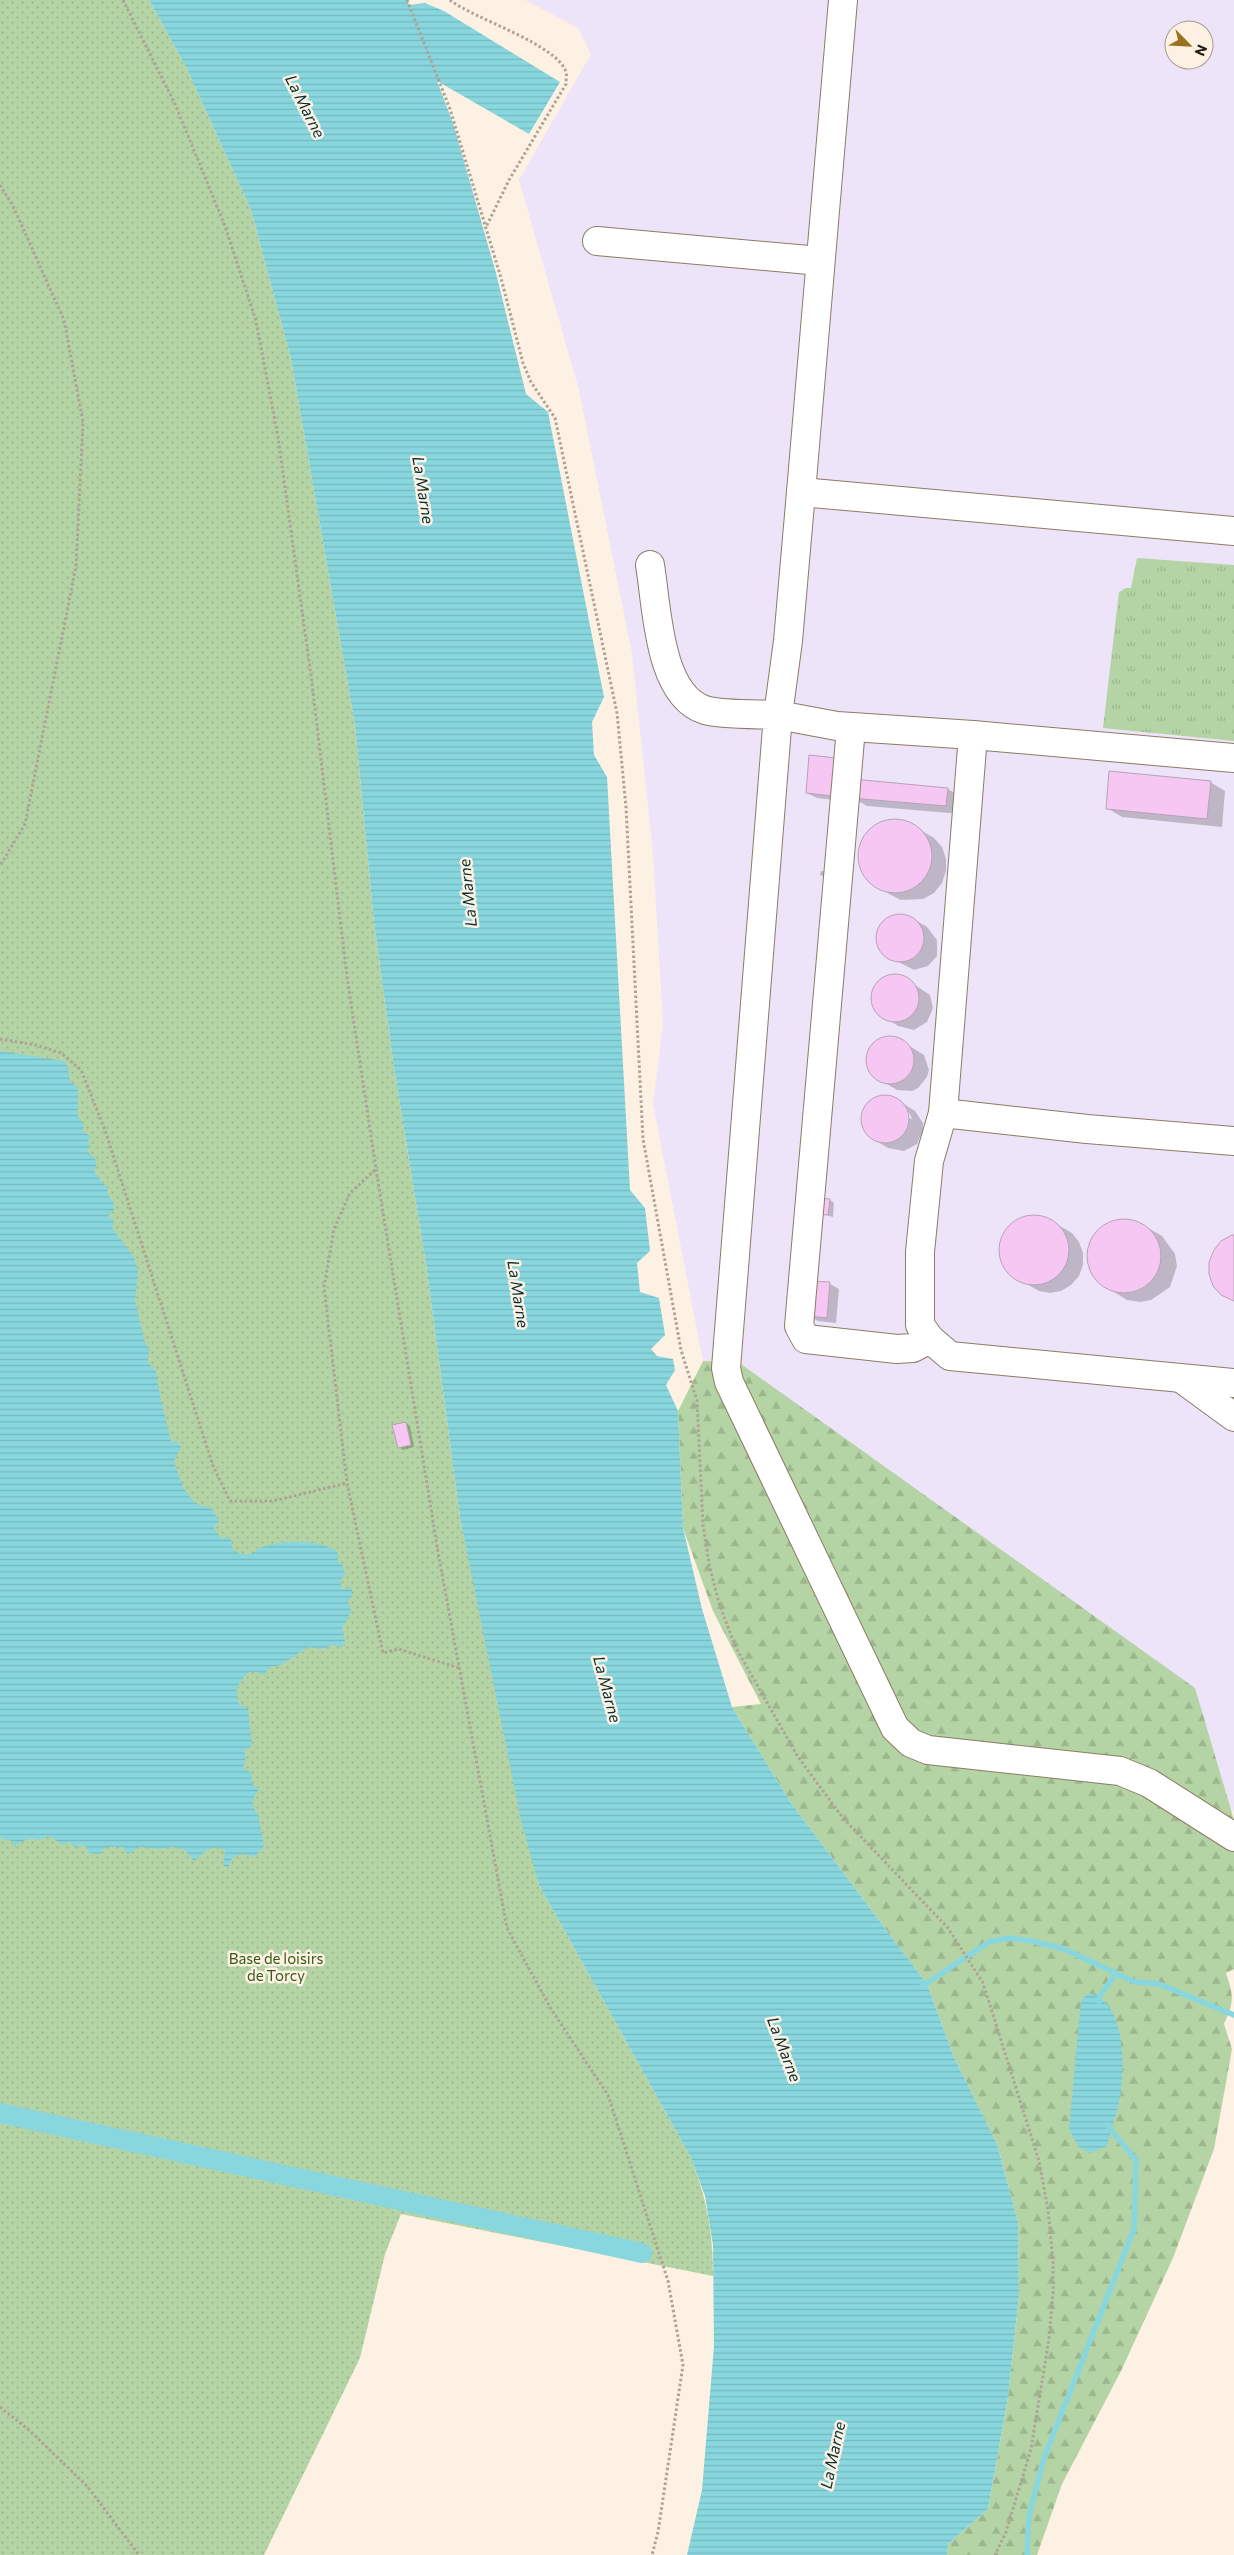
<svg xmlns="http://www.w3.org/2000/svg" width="1234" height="2555" font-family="Commissioner,sans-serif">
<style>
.industrial{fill:#eee4f9;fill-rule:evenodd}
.grass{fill:url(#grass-tufts)}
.forest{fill:url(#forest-firs)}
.park{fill:url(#park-dots)}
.water{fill:url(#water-rules)}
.shadow{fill:#0003}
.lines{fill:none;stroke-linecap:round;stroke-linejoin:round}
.stream{stroke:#89d7de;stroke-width:5.5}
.canal{stroke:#89d7de;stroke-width:20}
.building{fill:#f6c7f2;stroke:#b8a2b6}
.minor-casing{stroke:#8c7b65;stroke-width:30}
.path{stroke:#aca296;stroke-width:3;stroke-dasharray:2.5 2.5;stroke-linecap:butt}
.minor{stroke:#fff;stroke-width:28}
.labels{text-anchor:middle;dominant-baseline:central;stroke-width:5;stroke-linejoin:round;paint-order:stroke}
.park-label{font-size:15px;fill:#335b17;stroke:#fdf1e3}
.water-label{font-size:16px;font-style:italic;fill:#093134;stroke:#fdf1e3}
</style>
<defs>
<pattern id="grass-tufts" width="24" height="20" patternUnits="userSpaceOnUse" patternTransform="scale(1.25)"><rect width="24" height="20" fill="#b5d4a5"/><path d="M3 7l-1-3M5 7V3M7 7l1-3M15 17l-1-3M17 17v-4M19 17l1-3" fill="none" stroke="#9cb68d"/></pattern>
<pattern id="forest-firs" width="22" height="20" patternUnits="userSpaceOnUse" patternTransform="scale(1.25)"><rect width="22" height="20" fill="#b5d4a5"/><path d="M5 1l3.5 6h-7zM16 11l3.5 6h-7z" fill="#9cb68d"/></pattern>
<pattern id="park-dots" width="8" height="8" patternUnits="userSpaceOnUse" patternTransform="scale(1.25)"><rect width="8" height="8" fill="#b5d4a5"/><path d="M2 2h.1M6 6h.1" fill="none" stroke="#9cb68d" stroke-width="1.8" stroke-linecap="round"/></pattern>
<pattern id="water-rules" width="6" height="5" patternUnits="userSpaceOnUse" patternTransform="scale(1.25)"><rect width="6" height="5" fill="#89d7de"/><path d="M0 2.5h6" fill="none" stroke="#76b8be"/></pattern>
</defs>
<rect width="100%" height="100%" fill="#fdf1e3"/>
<!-- industrial -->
<path class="industrial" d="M525 0H1234V1812L738 1362 703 1361 653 1104 663 1024 653 854 632 654 579 390 519 180 591 54 578 28ZM1174 30H1204V60H1174Z"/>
<!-- grass -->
<path class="grass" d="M1137 558 1234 565V741L1103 728 1119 592 1126 588H1131Z"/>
<!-- forest -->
<path class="forest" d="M703 1361 738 1362 1195 1688 1232 1813 1234 1822V1969L1226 1973C1234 1997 1234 2002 1224 2024L1232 2049 1214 2149 1173 2258 1121 2371 1062 2484 1037 2555H947L948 2544 988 2509 1008 2397 1019 2296 1018 2222 997 2144 954 2057 927 1984 791 1803 732 1707 761 1704 713 1611 683 1528 678 1411Z"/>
<!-- park -->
<path class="park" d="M0 0H149L186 67 251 210 291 359 355 725 374 923 394 1068 426 1264 460 1518 539 1885 691 2158C707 2200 713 2231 713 2276L401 2214 385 2254 360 2358 264 2555H0Z"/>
<!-- water -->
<g class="water">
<path d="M149 0H407L409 5 425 3 444 11 560 82 529 134 437 81 453 123 496 273 526 394 548 412 604 697 592 722 594 755 607 777 630 1190 645 1208 650 1251 637 1263 640 1292 659 1298 665 1335 651 1349 657 1356 673 1359 675 1370 666 1385 678 1411 683 1528 702 1609 732 1707 791 1803 927 1984 954 2057 997 2144 1018 2222 1019 2296 1008 2397 988 2509 948 2544 947 2555H687L702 2490 714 2346 713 2245 705 2196 691 2158 539 1885 522 1825 460 1518 426 1264 394 1068 374 923 355 725 291 359 251 210 186 67Z"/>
<path d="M0 1051 64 1061 68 1067 70 1082 78 1087V1117L85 1126 82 1130 91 1137 87 1142 91 1147 86 1150C94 1158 100 1160 94 1171L107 1188 108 1195 113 1201 114 1210 108 1216 114 1221 112 1228 134 1257 138 1271 135 1300 145 1343 150 1350 148 1355V1363L156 1371 160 1396 171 1441 178 1442 181 1447 174 1461C180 1479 188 1509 211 1507L219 1521 214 1528 221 1538H231L232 1548 240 1554H252C265 1538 324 1538 338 1553V1561L343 1566 345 1575 340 1581 342 1589 352 1588V1596L348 1601 351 1612 342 1629 345 1641 342 1647 332 1645 322 1649 308 1647 281 1665 270 1667 264 1675 258 1672H249C238 1683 234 1690 239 1704L248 1709 252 1746 244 1751 246 1757 243 1767 251 1773 252 1784 259 1789 254 1797 253 1807 258 1814 264 1846 255 1857 242 1854 232 1858 228 1868 223 1865 225 1851 217 1847 207 1850 194 1861 185 1850 172 1847 160 1849 138 1847 128 1854 122 1847H106L99 1854 89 1853 87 1847 80 1844 75 1848 70 1842 63 1845 49 1836 39 1840C29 1837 23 1840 15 1847L12 1841 0 1838Z"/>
<path d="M1089 1993C1126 2000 1125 2068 1120 2098 1117 2114 1111 2130 1107 2146L1090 2153 1079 2147 1069 2129 1081 2000Z"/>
</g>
<!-- shadow -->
<g class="shadow">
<path d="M811 757 842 801 817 798 807 793Z"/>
<path d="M1210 782 1225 791 1222 827 1122 817 1107 808Z"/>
<path d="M948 789 963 798 961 814 867 806 852 797Z"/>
<path d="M895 821 908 823 934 838 942 847 946 859V871L942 883 934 893 923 899 901 900 891 895 875 886 862 869 861 846 866 836 883 823Z"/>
<path d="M821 871H825V877L820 875Z"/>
<path d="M897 915 912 918 927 927 937 940V956L928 966 914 970 885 955 880 950 877 936 883 922Z"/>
<path d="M889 976 903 977 930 995 933 1008 927 1022 914 1030 898 1026 877 1012 872 997 877 983Z"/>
<path d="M895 1037 924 1055 929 1070 927 1077 918 1088 912 1091 897 1090 882 1081 871 1072 868 1065 869 1051 880 1040Z"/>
<path d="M886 1097 902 1103H900L910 1119 912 1118 904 1104 915 1111 923 1123V1130L917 1144 904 1151 888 1148 873 1139 863 1126 862 1118 868 1105 873 1100Z"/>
<path d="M830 1200 834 1203 833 1217 818 1213Z"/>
<path d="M1034 1216 1046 1218 1072 1233 1079 1242 1083 1253V1265L1079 1276 1071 1285 1061 1291 1050 1293 1039 1291 1014 1277 1002 1260V1239L1007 1230 1024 1218Z"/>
<path d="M1125 1219 1136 1221 1162 1236 1175 1254 1177 1266 1170 1287 1151 1300 1140 1302 1127 1300 1101 1284 1093 1274 1088 1262 1089 1249 1093 1237 1101 1228 1112 1222Z"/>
<path d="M830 1284 839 1289 836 1323 818 1321 808 1315Z"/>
<path d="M406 1423 410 1426 414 1447 403 1450 399 1447Z"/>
</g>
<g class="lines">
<!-- stream -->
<g class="stream">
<path d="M921 1987 989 1942 1009 1938 1032 1941 1064 1949 1135 1982 1159 1984 1234 2015"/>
<path d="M1099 2001 1100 1995 1116 1974"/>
<path d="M1027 2555 1029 2515 1044 2458 1134 2229 1136 2160 1107 2125"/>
</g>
<!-- canal -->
<path class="canal" d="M0 2113 642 2253"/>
</g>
<!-- building -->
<g class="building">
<path d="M809 755 836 758 832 796 806 793Z"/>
<path d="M1109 771 1211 781 1207 819 1106 809Z"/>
<path d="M853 779 948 788 946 806 851 798Z"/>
<circle cx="895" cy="856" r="37"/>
<circle cx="900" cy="938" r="24"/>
<circle cx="895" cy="998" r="24"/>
<circle cx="890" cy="1060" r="24"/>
<circle cx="885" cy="1119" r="24"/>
<path d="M818 1198 830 1199 828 1215 816 1214Z"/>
<circle cx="1034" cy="1250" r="35"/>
<circle cx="1124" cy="1256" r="37"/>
<path d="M1232 1235H1234V1301L1221 1295 1213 1286 1209 1274V1262L1214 1250 1221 1241Z"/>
<path d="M810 1281 830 1282 827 1318 807 1316Z"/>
<path d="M406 1422 411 1445 398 1448 392 1425Z"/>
</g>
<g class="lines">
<defs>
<g id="minor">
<path d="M843 0 801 492 788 641 778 715 837 726 973 735"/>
<path d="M597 241 820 261"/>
<path d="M801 492 1234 531"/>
<path d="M650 565C657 606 658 695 705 710 720 715 760 714 778 715L726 1368 729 1382 895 1728 911 1743 928 1750 1120 1771 1149 1783 1234 1837"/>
<path d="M851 728 799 1326 806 1339 897 1349 913 1348 930 1339"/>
<path d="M943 1113 973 735 1234 758"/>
<path d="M1234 1141 1087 1129 943 1113 929 1161 920 1252V1325L930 1339 950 1356 1234 1383"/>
<path d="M1182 1379 1234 1417"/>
</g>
</defs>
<!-- minor casing -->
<use href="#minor" class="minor-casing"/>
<!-- path -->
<g class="path">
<path d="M123 0 175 104 225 226 256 321 278 437 311 676 347 977 376 1169 438 1552 507 1928 551 2009 608 2095 668 2281 683 2365 658 2532 652 2555"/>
<path d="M407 0 450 109 501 278 523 363 531 382 555 418 617 713 626 807 643 1139 681 1350 697 1401 703 1525 710 1568 719 1603 735 1646 798 1757 843 1818 948 1928 983 1983 1039 2161 1048 2210 1053 2260V2293L1049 2339 1031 2449 1006 2532 995 2555"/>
<path d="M450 0C474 19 557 44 566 72 567 76 566 80 566 84L509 180 486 227"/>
<path d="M0 185 13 206 64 320 83 422 76 566 25 824 0 866"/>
<path d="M0 1039 36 1045 61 1053 81 1070 105 1130 213 1466 230 1501H273L347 1483"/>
<path d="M375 1170 350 1193 334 1229 324 1287 347 1483 383 1653 399 1649 459 1668"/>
<path d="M0 2407 29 2430 87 2486 139 2555"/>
</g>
<!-- minor -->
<use href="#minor" class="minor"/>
</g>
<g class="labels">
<!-- park labels -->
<g class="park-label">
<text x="276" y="1958">Base de loisirs<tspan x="276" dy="17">de Torcy</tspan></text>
</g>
<!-- water labels -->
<g class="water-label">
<text transform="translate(306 106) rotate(63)">La Marne</text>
<text transform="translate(424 490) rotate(81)">La Marne</text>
<text transform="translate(467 893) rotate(-96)">La Marne</text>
<text transform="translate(519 1294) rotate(81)">La Marne</text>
<text transform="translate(608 1689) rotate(75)">La Marne</text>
<text transform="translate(785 2049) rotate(69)">La Marne</text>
<text transform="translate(832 2455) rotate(-78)">La Marne</text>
</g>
</g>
<!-- north arrow -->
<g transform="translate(1189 45) rotate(114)"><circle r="24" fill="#fdf1e3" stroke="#a69c90"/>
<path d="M0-4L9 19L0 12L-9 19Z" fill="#9a721e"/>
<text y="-8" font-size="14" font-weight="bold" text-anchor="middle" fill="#241d14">N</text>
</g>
</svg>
